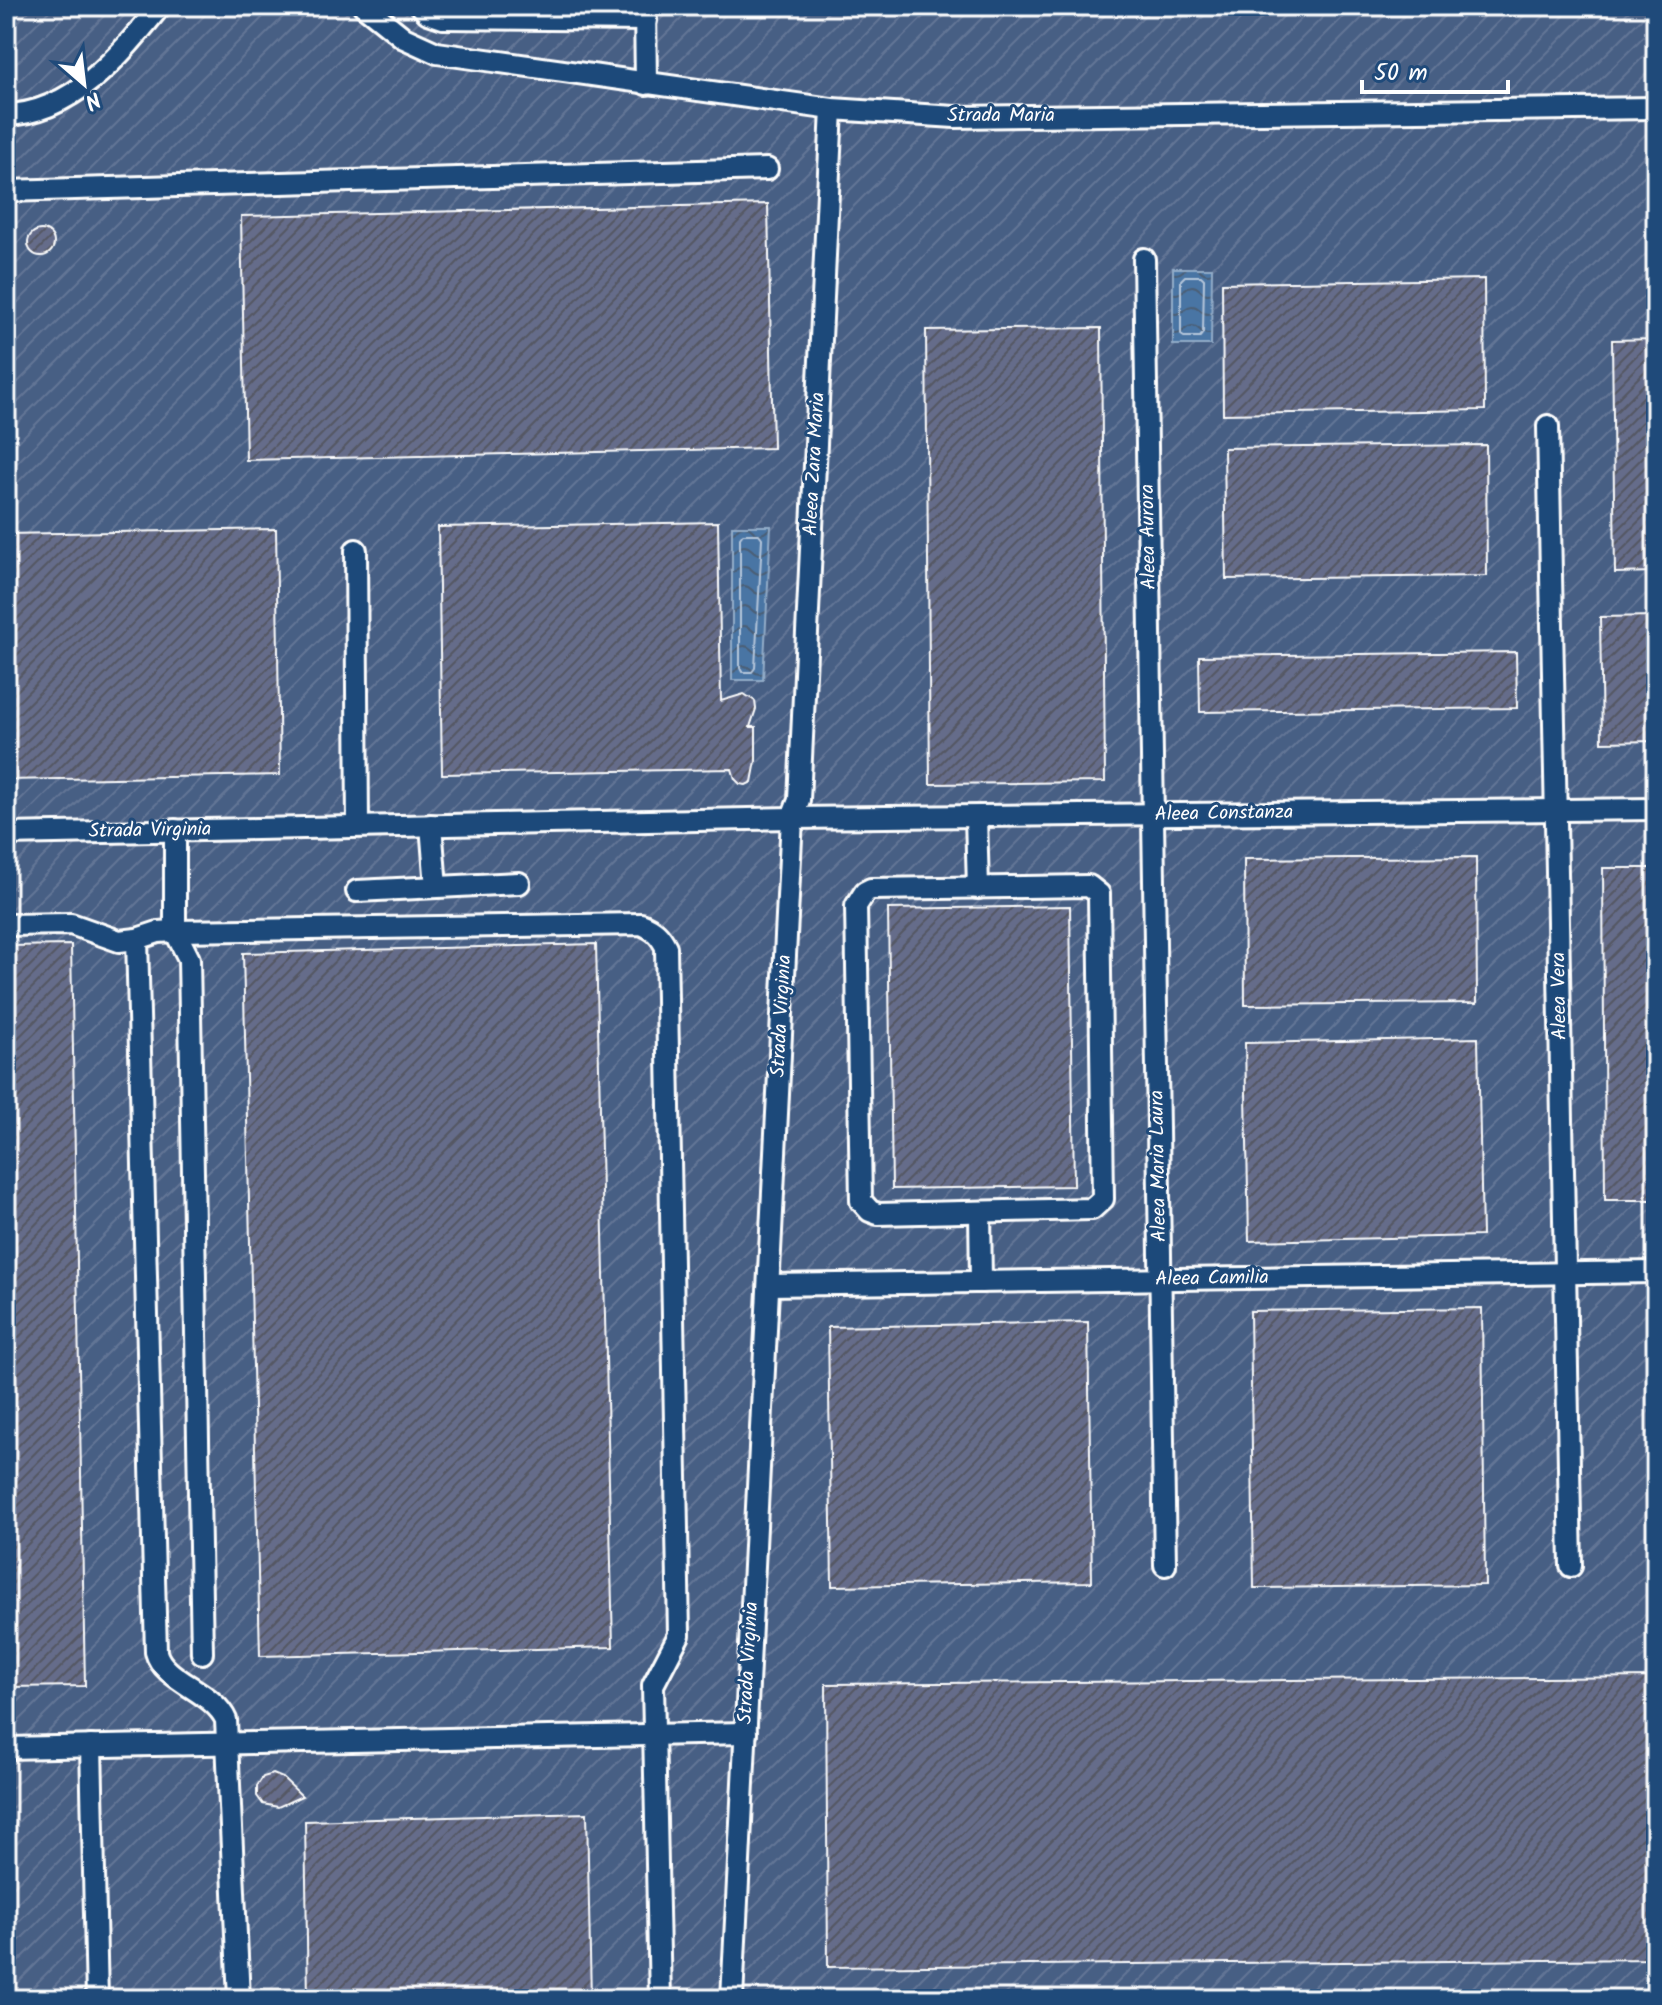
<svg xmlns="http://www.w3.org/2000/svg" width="1662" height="2005" font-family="Kalam,sans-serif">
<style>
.industrial{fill:url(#industrial-furrows)}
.water{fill:url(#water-waves);stroke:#92acc8;stroke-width:2}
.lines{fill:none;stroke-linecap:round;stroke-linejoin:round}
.shore{stroke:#b6c7db;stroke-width:2}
.building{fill:url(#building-hatch);stroke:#fff;stroke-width:2}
.minor-casing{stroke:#fff;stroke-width:26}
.minor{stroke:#1f4a7a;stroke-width:20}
.labels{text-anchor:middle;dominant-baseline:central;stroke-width:6;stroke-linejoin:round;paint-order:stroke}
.street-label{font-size:20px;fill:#fff;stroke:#1f4a7a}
</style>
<defs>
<pattern id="industrial-furrows" width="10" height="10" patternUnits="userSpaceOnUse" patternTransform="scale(2)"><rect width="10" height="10" fill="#475e84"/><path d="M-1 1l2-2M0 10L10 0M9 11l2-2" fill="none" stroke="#637696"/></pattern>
<pattern id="water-waves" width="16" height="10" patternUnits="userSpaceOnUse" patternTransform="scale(2)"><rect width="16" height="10" fill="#4974a4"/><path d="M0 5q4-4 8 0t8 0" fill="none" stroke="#4b5e74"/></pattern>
<pattern id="building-hatch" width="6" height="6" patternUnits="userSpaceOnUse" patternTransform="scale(2)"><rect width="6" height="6" fill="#656c8a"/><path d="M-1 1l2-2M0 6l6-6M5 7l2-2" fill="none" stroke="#555762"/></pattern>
</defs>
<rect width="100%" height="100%" fill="#34547f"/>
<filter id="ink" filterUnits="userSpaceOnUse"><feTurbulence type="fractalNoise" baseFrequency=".0125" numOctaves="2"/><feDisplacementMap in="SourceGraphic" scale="16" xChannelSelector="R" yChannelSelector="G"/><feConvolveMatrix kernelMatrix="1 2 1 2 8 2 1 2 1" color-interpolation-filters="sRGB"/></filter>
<g filter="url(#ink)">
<!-- industrial -->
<rect class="industrial" x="6" y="6" width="1650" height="1993"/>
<!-- water -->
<g class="water">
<path d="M1173 268H1212L1211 345H1173Z"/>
<path d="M732 526H771L763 680H732Z"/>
</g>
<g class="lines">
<!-- shore -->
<g class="shore">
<path d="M1185 276H1201L1204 279 1203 333 1200 337H1184L1181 335V280Z"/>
<path d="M743 534H759L762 538 755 668 752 672H742L740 668V538Z"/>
</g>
</g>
<!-- building -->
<g class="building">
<path d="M768 204 773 448 246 460 241 216Z"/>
<circle cx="41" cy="243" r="13"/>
<path d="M1484 279 1485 410 1223 414 1222 283Z"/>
<path d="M1101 328 1105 782 930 784 926 330Z"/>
<path d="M1656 339V572L1615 573 1612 340Z"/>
<path d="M1486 445 1487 576 1226 579 1224 448Z"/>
<path d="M718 522 721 701 744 694 755 701 756 709 750 727H756V761L752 782 746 785 740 784 735 779 732 769 442 774 438 527Z"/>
<path d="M276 529 280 775 6 780V534Z"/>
<path d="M1656 616V741L1602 742 1600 617Z"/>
<path d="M1516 652 1517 708 1200 712 1199 656Z"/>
<path d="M1476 857 1477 1003 1245 1005 1244 859Z"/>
<path d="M1603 868H1656V1200H1605Z"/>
<path d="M1070 906 1074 1186 892 1189 888 909Z"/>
<path d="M596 944 613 1647 260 1656 243 953Z"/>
<path d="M71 945 85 1686 6 1687V946Z"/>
<path d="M1478 1038 1482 1236 1249 1241 1245 1043Z"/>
<path d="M1482 1308 1485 1585 1254 1588 1250 1311Z"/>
<path d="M1088 1322 1092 1582 832 1586 828 1327Z"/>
<path d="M1656 1677V1959L828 1967 826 1684Z"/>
<path d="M273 1774 283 1778 302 1796 278 1807 263 1804 257 1796V1786L263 1777Z"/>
<path d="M587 1813 591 1999H308L305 1821Z"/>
</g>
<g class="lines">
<defs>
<g id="minor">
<path d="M364 6 404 38 437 53 832 109 955 117 1656 108"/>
<path d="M421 6 428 13 443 18 646 20"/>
<path d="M645 6 646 84"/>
<path d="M6 115C74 113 121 54 160 6"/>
<path d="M6 191 767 169"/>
<path d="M1144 259 1165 1565"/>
<path d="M1548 426 1571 1566"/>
<path d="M356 550 358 826"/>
<path d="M976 817 978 888"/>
<path d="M431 825 436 887"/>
<path d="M175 830V931L189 959 202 1653"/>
<path d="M6 834 792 818 1656 809"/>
<path d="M1089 886 1099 894 1103 1199 1092 1209 878 1214 870 1211 861 1201 856 906 865 892 871 889Z"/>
<path d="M357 891 519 883"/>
<path d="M6 925 71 924 119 941 137 939 158 932 175 931 641 924C654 929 660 935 666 947L679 1635 653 1685 660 1999"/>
<path d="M137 939 156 1652C163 1681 214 1691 226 1720L239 1999"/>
<path d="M980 1212 981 1282"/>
<path d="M769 1285 1656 1272"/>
<path d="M91 1746 97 1999"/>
<path d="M6 1748 746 1733"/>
<path d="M732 1999 792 818 799 800 832 109"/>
</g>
</defs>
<!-- minor casing -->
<use href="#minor" class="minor-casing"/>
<!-- minor -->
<use href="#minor" class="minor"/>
</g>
</g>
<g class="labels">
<!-- street labels -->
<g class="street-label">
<text x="1001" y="116">Strada Maria</text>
<text transform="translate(815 464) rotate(-87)">Aleea Zara Maria</text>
<text transform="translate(1149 537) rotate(-91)">Aleea Aurora</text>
<text transform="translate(1224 814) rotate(-1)">Aleea Constanza</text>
<text transform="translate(150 831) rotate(-1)">Strada Virginia</text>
<text transform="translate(1560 996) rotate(-91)">Aleea Vera</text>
<text transform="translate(782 1016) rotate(-87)">Strada Virginia</text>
<text transform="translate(1159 1166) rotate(-91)">Aleea Maria Laura</text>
<text transform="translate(1212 1279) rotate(-1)">Aleea Camilia</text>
<text transform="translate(749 1663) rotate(-87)">Strada Virginia</text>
</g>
</g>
<!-- margin -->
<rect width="1662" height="2005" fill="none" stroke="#1f4a7a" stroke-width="32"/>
<rect x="16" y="16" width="1630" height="1973" fill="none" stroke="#fff" stroke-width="3" filter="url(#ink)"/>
<!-- north arrow -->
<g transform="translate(84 84) rotate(152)" stroke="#1f4a7a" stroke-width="6" paint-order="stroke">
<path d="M0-6L14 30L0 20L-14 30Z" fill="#ffffff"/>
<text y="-12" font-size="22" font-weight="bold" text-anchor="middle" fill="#ffffff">N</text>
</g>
<!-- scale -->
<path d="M1362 80v12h146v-12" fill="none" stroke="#ffffff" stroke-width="4"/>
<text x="1374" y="80" font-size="24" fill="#ffffff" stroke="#1f4a7a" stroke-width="6" paint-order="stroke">50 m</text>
</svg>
